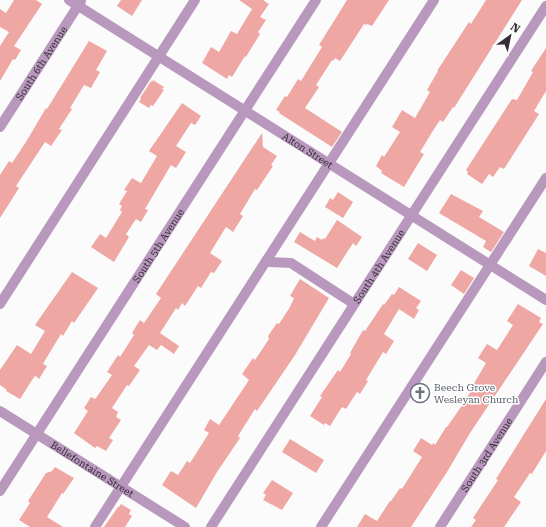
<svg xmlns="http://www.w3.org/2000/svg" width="546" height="527" font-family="'Roboto Serif',serif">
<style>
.building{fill:#eea7a3}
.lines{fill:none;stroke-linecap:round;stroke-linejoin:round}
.minor{stroke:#b998bd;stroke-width:10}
.labels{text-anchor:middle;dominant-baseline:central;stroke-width:3;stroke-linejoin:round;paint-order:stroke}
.street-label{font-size:10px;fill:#362c38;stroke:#fff}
.worship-label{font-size:10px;fill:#5b616d;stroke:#fff;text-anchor:start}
</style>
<rect width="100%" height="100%" fill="#fbfbfb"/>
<!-- building -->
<g class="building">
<path d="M14 0H36L42 4 14 46 21 50 15 60 13 59 0 81V46L9 32 0 27V9L6 13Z"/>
<path d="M121 0H142L132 16 117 6Z"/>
<path d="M239 0H263L269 4 260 17 266 20 258 32 260 34 246 57 245 56 232 77 229 75 227 79 202 63 211 47 219 52 231 31 237 34 252 9Z"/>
<path d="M347 0H389L372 26 367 24 366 25 364 24 340 61 335 58 333 61 332 60 316 85 319 87 305 108 342 132 332 147 279 113 280 112 276 110 285 96 287 97 298 79 301 81 322 47 319 45Z"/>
<path d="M486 0H522L454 108 453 107 443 122 440 120 434 129 420 152 424 154 404 187 381 173 382 171 376 166 382 155 384 157 400 132 392 127 402 110 415 118 430 92 427 90 438 71H437L469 22 471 24Z"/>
<path d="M89 41 107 51 96 70 100 72 91 88 84 85 70 108 72 109 59 129 62 130 51 146 45 142 16 186 19 188 0 218V175L9 161 12 163 26 142 46 108 47 109Z"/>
<path d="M546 48V91L534 111 539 114 504 169 500 167 493 177 489 174 482 184 467 174 468 172 466 170 512 99 517 100 533 72 531 71Z"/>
<path d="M153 80 164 87 162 89 164 90 153 106 151 105 149 108 139 102 141 99 140 98 151 81 152 82Z"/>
<path d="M182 103 201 116 195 125 191 123 176 146 186 152 176 168 171 165 145 209 148 210 141 222 136 219 126 234 129 237 114 262 91 247 100 234 106 238 122 212 120 210 122 206 119 204 127 191 124 190 132 178 141 183 157 156 149 151Z"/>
<path d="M262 133 263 147 277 156 271 165 273 166 257 190 255 189 240 214 243 216 233 232 226 227 210 253 222 261 214 273 211 272 201 288 198 286 185 306 182 303 178 310 176 308 160 333 179 346 174 354 161 345 157 350 149 345 134 366 140 370 129 386 127 385 112 408 118 412 116 417 121 420 109 438 113 440 106 451 97 446 95 448 74 433 88 411 84 408 91 397 95 399 96 398 112 375 107 372 118 355 120 357 134 335 132 333 140 320 144 323 161 298 156 294Z"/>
<path d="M338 192 353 202 343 218 325 207 330 198 333 200Z"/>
<path d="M451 194 483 211 479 217 504 232 491 252 483 247 486 241 439 213Z"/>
<path d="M337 220 362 237 356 246 353 243 337 268 294 242 300 232 315 241 317 237 322 240 323 238 325 239Z"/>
<path d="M418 243 437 255 427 271 408 259Z"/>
<path d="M538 249 546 253V276L529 266Z"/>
<path d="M461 270 474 278 464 294 451 285Z"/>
<path d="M72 272 98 288 74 323 72 321 63 336 61 334 44 362 43 364 47 366 39 379 36 376 34 377 20 399 6 391 7 390 0 385V370L17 345 31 354 45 331 35 325Z"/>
<path d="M300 279 329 298 295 355 257 411 255 409 238 436 240 438 217 472 196 508 162 485 171 471 178 475 187 461 190 463 209 433 204 430 210 419 219 425 249 380 242 374 253 358 255 360 269 339 268 336 277 323 279 324 290 307 294 298 290 296Z"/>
<path d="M399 287 421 301 416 308 419 310 414 319 399 309 384 334 394 341 386 354 383 352 366 380 368 381 360 394 357 392 346 409 342 407 330 426 325 423 324 425 310 416 322 397 320 396 338 370 340 372 351 354 350 353 363 330 365 331 383 304 384 305 392 294 394 295Z"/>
<path d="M518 304 541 318 539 322 543 324 470 433 447 472 411 527H357L365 514 377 521 390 501H391L400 488 402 489 422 457 413 451 421 438 432 445 433 443 435 445 446 427H447L463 404 474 386 473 385 486 363 478 358 487 344 497 350 513 325 507 321Z"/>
<path d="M546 399V451L533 472 532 474 530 473 514 497 521 502 504 527H471L476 520 473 518 498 480 496 479Z"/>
<path d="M290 439 324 460 316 473 282 452Z"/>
<path d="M55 467 74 478 63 494 62 493 47 517 63 527H30L19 520 30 503 28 501 46 473 52 471Z"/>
<path d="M272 480 293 493 282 510 263 500 266 495 263 493Z"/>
<path d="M121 504 131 510 129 514 132 516 125 527H104L118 507H119Z"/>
</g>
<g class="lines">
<!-- minor -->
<g class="minor">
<path id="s1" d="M69 0 546 300"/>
<path id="s2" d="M0 127 81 1"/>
<path d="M266 261 270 262 291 263 354 304"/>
<path d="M0 304 195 0"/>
<path id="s3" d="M0 411 185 527"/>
<path id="s4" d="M0 491 316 0"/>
<path d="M95 527 434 0"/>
<path id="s5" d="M211 527 546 6"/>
<path d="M321 527 546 178"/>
<path id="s6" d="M440 527 546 362"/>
</g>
</g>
<!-- icons -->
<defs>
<symbol id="church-ring" viewBox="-11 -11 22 22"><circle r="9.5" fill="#fff" stroke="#6b7280" stroke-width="1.5"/><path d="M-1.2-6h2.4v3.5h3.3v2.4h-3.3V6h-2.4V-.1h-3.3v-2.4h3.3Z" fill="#6b7280"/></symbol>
</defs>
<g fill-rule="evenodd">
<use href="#church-ring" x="409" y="382" width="22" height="22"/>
</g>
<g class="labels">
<!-- street labels -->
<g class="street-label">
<text stroke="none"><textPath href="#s2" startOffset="76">South 6th Avenue</textPath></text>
<text stroke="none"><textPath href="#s1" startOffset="282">Alton Street</textPath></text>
<text stroke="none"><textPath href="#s4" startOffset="292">South 5th Avenue</textPath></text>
<text stroke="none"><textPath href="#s5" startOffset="310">South 4th Avenue</textPath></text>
<text stroke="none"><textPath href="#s6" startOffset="86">South 3rd Avenue</textPath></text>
<text stroke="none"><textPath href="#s3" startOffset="109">Bellefontaine Street</textPath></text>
</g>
<!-- worship labels -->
<g class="worship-label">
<text x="434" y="387">Beech Grove<tspan x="434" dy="12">Wesleyan Church</tspan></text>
</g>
</g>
<!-- north arrow -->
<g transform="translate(510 36) rotate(33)" stroke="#ffffff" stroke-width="3" paint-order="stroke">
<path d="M0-3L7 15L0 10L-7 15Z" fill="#362c38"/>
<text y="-6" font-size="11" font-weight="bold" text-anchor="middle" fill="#362c38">N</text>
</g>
</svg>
